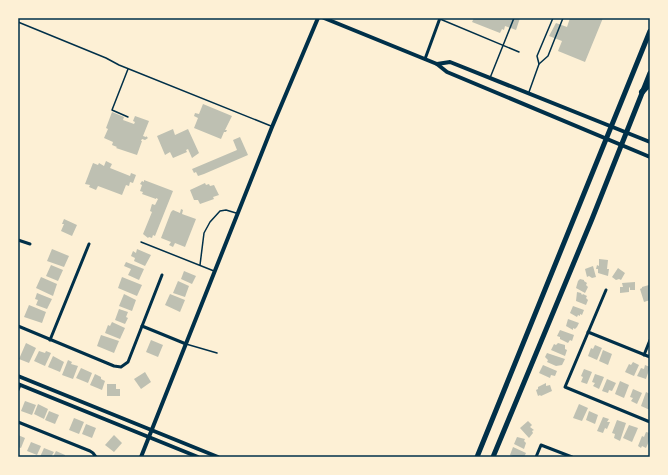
<svg xmlns="http://www.w3.org/2000/svg" width="668" height="475" font-family="'Noto Sans',sans-serif">
<style>
.building{fill:#bec0b2}
.lines{fill:none;stroke-linecap:round;stroke-linejoin:round}
.service{stroke:#003049;stroke-width:1.5}
.minor{stroke:#003049;stroke-width:3}
.tertiary{stroke:#003049;stroke-width:4}
.primary{stroke:#003049;stroke-width:5}
.motorway{stroke:#003049;stroke-width:6}
.neatline{fill:none;stroke:#003049;stroke-width:1.5}
</style>
<rect width="100%" height="100%" fill="#fdf0d5"/>
<!-- building -->
<g class="building">
<path d="M474 18H520L516 30 505 26 504 30 502 29 500 33 472 22Z"/>
<path d="M570 18H603L585 62 558 51 562 41 549 36 556 23 567 27Z"/>
<path d="M203 104 232 116 225 130H227L226 132H224L221 139 194 128 198 118 194 116 195 113 199 114Z"/>
<path d="M112 112 124 117 123 120 134 124 135 122 133 121 135 116 149 121 143 136 146 137V136L148 138 145 140 142 139 141 141H142L137 155 116 148 117 147 112 145 113 142 104 138 108 129 106 128Z"/>
<path d="M173 129 175 135 188 129 199 153 192 158 188 149 186 150 187 152 173 158 170 152 165 155 157 136Z"/>
<path d="M240 137 248 155 204 174 198 176 196 172 194 173 192 169 237 150 233 140Z"/>
<path d="M106 161 112 164 110 168 130 176 131 173 136 175 133 183 130 182 129 186 126 185 122 195 98 186 96 190 89 187 90 185 85 184 93 163 98 165 99 163 104 166Z"/>
<path d="M144 180 173 191 155 236 153 235 152 238 149 237 148 238 143 234 152 212 150 211 152 204 155 205 158 199 156 198V199L142 194 143 192 140 191 142 185 140 184 142 181 144 182Z"/>
<path d="M205 183 206 185 209 184 210 186 214 185 219 195 213 197 214 199 200 204 198 200H194L190 190Z"/>
<path d="M181 209 183 210 182 214 196 219 185 247 175 243 173 247 169 245 171 242 161 238 171 212 173 210 180 213Z"/>
<path d="M64 219 77 225 72 236 61 231 64 224H62Z"/>
<path d="M52 249 69 256 64 267 47 261Z"/>
<path d="M137 249 151 255 145 266 134 261 135 258 131 256 133 251 136 253Z"/>
<path d="M599 259 608 260 607 269H609L608 276 598 273V269H596L597 265 599 266Z"/>
<path d="M126 262 144 269 139 280 128 275 131 269 124 266Z"/>
<path d="M51 265 63 270 58 281 46 276Z"/>
<path d="M593 266 596 277 592 278 589 276 587 277 585 269Z"/>
<path d="M618 268 625 273 621 280 619 279 616 280 612 277Z"/>
<path d="M184 271 196 276 192 284 181 279Z"/>
<path d="M41 277 57 284 53 296 36 288Z"/>
<path d="M122 277 142 285 137 296 118 288Z"/>
<path d="M580 279 584 280V281L587 283 586 285 588 287 585 293 576 288 578 281Z"/>
<path d="M178 281 189 286 185 297 173 293Z"/>
<path d="M635 282V290H630V287L629 288V292L620 293V287H623L622 283Z"/>
<path d="M649 285 650 300 644 302 640 289 642 288V287Z"/>
<path d="M577 292 581 293 582 295 583 294 587 296 586 298 588 300 586 305 576 301Z"/>
<path d="M37 293 52 299 47 309 36 305 38 300 35 299Z"/>
<path d="M124 294 136 300 132 311 119 306Z"/>
<path d="M170 294 185 300 180 312 165 305Z"/>
<path d="M29 305 46 312 42 323 24 317Z"/>
<path d="M573 306 584 310 582 315 580 314V316L578 315 577 317 570 313Z"/>
<path d="M119 309 128 312 126 317 128 318 125 324 115 320Z"/>
<path d="M568 319 579 323 577 327 575 329 573 328V330L566 326Z"/>
<path d="M112 322 125 328 120 339 105 333 108 325 110 326Z"/>
<path d="M560 330 574 335 572 341 570 340 568 343 560 339V337L557 336Z"/>
<path d="M101 335 119 341 114 353 97 346Z"/>
<path d="M151 340 163 345 158 357 146 352Z"/>
<path d="M26 343 36 348 29 363 19 359Z"/>
<path d="M558 343 565 345V349L567 350 565 356 551 350 554 344 556 345Z"/>
<path d="M595 345 602 348 597 360 588 356 591 348 593 349Z"/>
<path d="M603 350 612 354 608 365 599 361Z"/>
<path d="M39 351 45 353 46 351 51 353 45 366 34 361Z"/>
<path d="M547 353 565 359 562 365 556 366 547 362 548 360 545 357Z"/>
<path d="M53 356 64 362 60 372 48 367Z"/>
<path d="M68 360 72 362 71 364 78 366 73 379 62 375Z"/>
<path d="M633 362 639 365 634 376 625 372 629 364 631 365Z"/>
<path d="M543 365 557 371 555 376 551 375 550 378 539 373Z"/>
<path d="M645 365 650 367 646 379 637 376 641 368 644 369Z"/>
<path d="M81 368 92 373 88 383 76 378Z"/>
<path d="M584 369 592 372 587 384 581 382 583 377 581 376Z"/>
<path d="M145 372 151 382 141 389 134 379Z"/>
<path d="M95 374 101 377V379L105 381 102 390 90 385Z"/>
<path d="M595 374 604 377 599 389 593 386 595 383 592 382Z"/>
<path d="M607 379 616 383 612 391 609 390 608 393 602 391Z"/>
<path d="M620 381 629 385 624 398 615 394Z"/>
<path d="M546 383V386L550 385 552 391 541 396 540 395 538 396 536 390 538 389V387Z"/>
<path d="M107 384H116V389H120V396H107Z"/>
<path d="M633 389 642 393 637 404 631 401 633 398 630 397Z"/>
<path d="M646 392 650 394V410L641 406Z"/>
<path d="M25 401 36 405 32 415 21 411Z"/>
<path d="M38 404 48 409 44 419 34 414Z"/>
<path d="M579 404 588 408 582 421 573 418Z"/>
<path d="M49 411 59 415 55 424 45 420Z"/>
<path d="M589 411 598 415 595 424 586 420Z"/>
<path d="M603 417 609 419 607 422H610L607 429 605 428 603 433 597 431Z"/>
<path d="M74 418 84 422 79 434 69 430Z"/>
<path d="M617 420 626 423 620 441 614 438 615 434 612 433Z"/>
<path d="M528 421 532 425 530 427 534 430 532 431 533 433 529 438 520 428Z"/>
<path d="M86 424 96 428 92 438 82 434Z"/>
<path d="M629 425 638 428 632 442 623 438Z"/>
<path d="M646 432 650 433V439L646 448 642 446 641 448 638 446 642 436 644 437Z"/>
<path d="M18 435 25 438 21 448 18 447Z"/>
<path d="M114 435 122 443 114 452 105 445Z"/>
<path d="M517 437 525 439 524 441 526 443 524 449 514 444Z"/>
<path d="M31 442 41 446 37 455 27 451Z"/>
<path d="M513 447 526 453 524 457H516L510 455Z"/>
<path d="M44 448 54 452 51 457H40Z"/>
<path d="M56 451 65 455V457H53Z"/>
</g>
<g class="lines">
<!-- service -->
<g class="service">
<path d="M440 19 519 52"/>
<path d="M18 22 106 58 119 65 271 126"/>
<path d="M539 64 537 56 553 18"/>
<path d="M490 78 514 18"/>
<path d="M529 92 539 64 548 56 563 18"/>
<path d="M128 117 112 110 128 69"/>
<path d="M141 242 214 271"/>
<path d="M200 265 204 233 210 222 220 211 226 210 236 213"/>
<path d="M186 344 217 353"/>
</g>
<!-- minor -->
<g class="minor">
<path d="M425 59 440 18"/>
<path d="M18 240 30 244"/>
<path d="M606 290 565 387 650 422"/>
<path d="M18 326 114 366 121 367 128 362 162 275"/>
<path d="M142 326 186 344"/>
<path d="M588 332 650 357"/>
<path d="M50 340 89 244"/>
<path d="M644 355 650 340"/>
<path d="M18 390 20 385"/>
<path d="M18 422 90 451 93 453 96 457"/>
<path d="M536 457 541 445 572 457"/>
</g>
<!-- tertiary -->
<g class="tertiary">
<path d="M324 18 437 64 447 72 650 157"/>
<path d="M437 64 450 62 650 142"/>
<path d="M18 376 218 457"/>
<path d="M18 384 198 457"/>
<path d="M141 457 272 127 318 18"/>
</g>
<!-- primary -->
<g class="primary">
<path d="M477 457 650 31"/>
<path d="M493 457 592 219 650 73"/>
</g>
<!-- motorway -->
<path class="motorway" d="M642 92 650 83"/>
</g>
<!-- border -->
<rect width="668" height="475" fill="none" stroke="#fdf0d5" stroke-width="38"/>
<rect x="19" y="19" width="630" height="437" class="neatline"/>
</svg>
